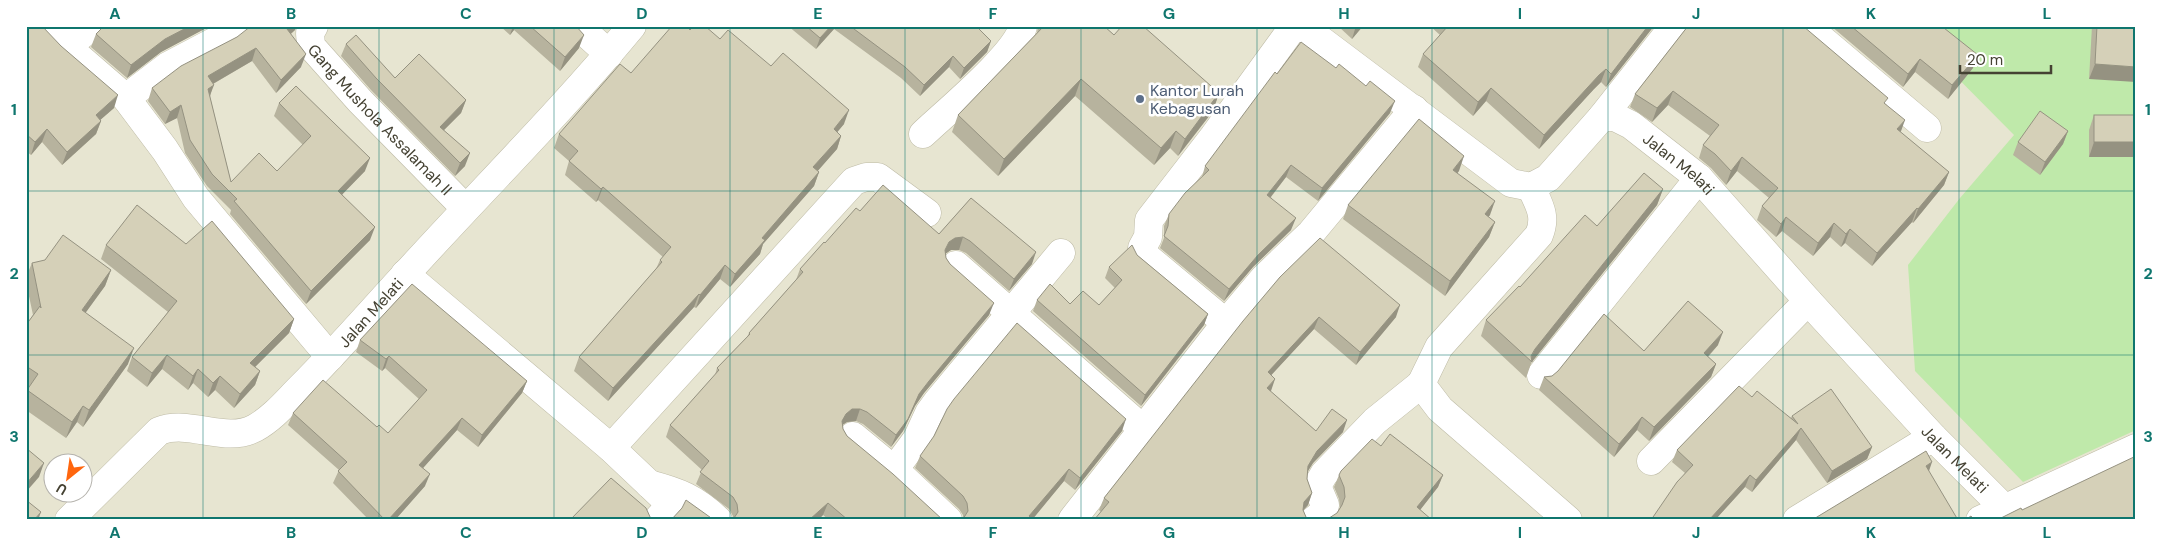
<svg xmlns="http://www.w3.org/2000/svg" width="2162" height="546" font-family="'DM Sans',sans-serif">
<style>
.residential{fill:#e7e5d1;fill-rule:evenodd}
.green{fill:#bfe9aa}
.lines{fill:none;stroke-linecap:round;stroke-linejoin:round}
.minor-casing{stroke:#bebba6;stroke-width:29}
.minor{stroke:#fff;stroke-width:28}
.wall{fill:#b7b39e}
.shaded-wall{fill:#959281}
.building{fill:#d5d0b8;stroke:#959281}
.grid{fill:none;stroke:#0f766e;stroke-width:1;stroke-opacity:0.55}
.service-dot{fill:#5c6f8a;stroke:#fff;stroke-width:2}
.labels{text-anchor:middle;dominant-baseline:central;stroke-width:5;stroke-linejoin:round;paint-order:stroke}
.service-label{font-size:16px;fill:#4e5e75;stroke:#fff;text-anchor:start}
.street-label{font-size:16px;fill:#454233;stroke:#fff}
.neatline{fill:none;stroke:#0f766e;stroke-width:2}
.grid-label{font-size:16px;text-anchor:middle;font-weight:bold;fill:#0f766e}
</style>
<rect width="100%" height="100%" fill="#f3f1e4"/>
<!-- residential -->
<path class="residential" d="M26 26H2136V520H26ZM52 464H82V494H52Z"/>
<!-- green -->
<path class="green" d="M1906 26H2136V430L2023 482 1915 371 1908 265 1960 198 2014 135Z"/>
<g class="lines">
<defs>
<g id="minor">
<path d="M46 26 67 47 126 98 165 150 196 198 330 357"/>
<path id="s1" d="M314 26 310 33 311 46 360 101 465 208"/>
<path d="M578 26 609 54"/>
<path id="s2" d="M1302 26 1511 183 1531 187 1548 178 1602 117H1615L1631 125 1699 178 1808 301 1933 437 2004 508"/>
<path d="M1806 26 1927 128"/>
<path d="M67 47 92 26"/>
<path d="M126 98 168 66 225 36 238 26"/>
<path d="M1602 117 1674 26"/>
<path d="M923 134C946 112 1017 54 1023 26"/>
<path d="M1531 187C1539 205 1547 216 1539 235L1439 347 1421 384 1440 409 1568 520"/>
<path d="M956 265 1143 429"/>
<path d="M405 274 611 448 666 500V510L657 520"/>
<path d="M1226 323 1143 254 1142 248 1148 237 1149 220 1214 136 1294 26"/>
<path d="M1541 375 1699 178"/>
<path d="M853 436 899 474 948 520"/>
<path d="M611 448 854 181 866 177H878L927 213"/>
<path d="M1651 461 1808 301"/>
<path d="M894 470 917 439 929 413 937 402 1061 253"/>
<path d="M649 484C679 492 695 498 718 520"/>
<path id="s3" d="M69 520 159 431C190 419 225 444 255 428 273 418 286 402 300 388 336 352 369 314 403 277 479 193 560 113 632 26"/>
<path d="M1072 520 1226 323 1264 278 1311 233 1414 109"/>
<path d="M1314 520 1323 513 1325 505 1317 486 1324 474 1375 421 1421 384"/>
<path d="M1797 520 1933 437"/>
<path d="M1980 520 2136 448"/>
</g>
</defs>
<!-- minor casing -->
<use href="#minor" class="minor-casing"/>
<!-- minor -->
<use href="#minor" class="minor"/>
</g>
<!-- wall -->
<g class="wall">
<path d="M26 26 114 108 100 120 101 121 96 134 62 165 42 142 31 155 26 151Z"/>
<path d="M104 26H210L161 52 127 78 91 47 96 34Z"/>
<path d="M500 26H576L579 48 560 71 514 30 510 35Z"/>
<path d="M788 26H976L991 41 987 52 960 79 949 67 920 96 901 78 834 29 816 49Z"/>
<path d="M1038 26H1104L1114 35 1219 93 1213 111 1178 156 1170 148 1154 165 1075 96 998 176 952 132 958 115 1037 33Z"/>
<path d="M1338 26H1363L1352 39Z"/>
<path d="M1430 26H1654L1606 87 1601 82 1594 89 1539 149 1486 101 1473 116 1418 67 1423 54 1440 35Z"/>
<path d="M1688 26 1886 104 1900 132 1949 172 1944 185 1913 223 1912 222 1872 266 1845 243 1841 247 1830 237 1813 256 1782 231 1776 237 1757 220 1762 206 1769 198 1737 171 1726 185 1711 168 1699 158 1703 145 1710 136 1668 105 1652 122 1630 107 1635 94Z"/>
<path d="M1831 26H1946L1945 28 1973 68 1948 99 1915 72 1903 87Z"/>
<path d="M2092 26H2136L2089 79Z"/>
<path d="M295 30 291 34 301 67 276 93 252 61 213 84 210 97 231 182 277 171 303 145 274 116 279 103 365 171 342 194 370 240 306 304 230 214 231 210 207 186 185 153 177 118 165 124 148 101 152 88 237 37Z"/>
<path d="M690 30 720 39 771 66 844 124 837 132 841 136 837 149 817 171 819 172 814 186 763 244 760 254 730 287 720 279 696 308 694 307 608 401 574 371 579 357 656 269 660 260 663 257 598 200 596 202 565 175 569 161 554 148 559 134 631 73Z"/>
<path d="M346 44 395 78 466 100 461 113 444 130 465 166 455 176 371 90 341 56Z"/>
<path d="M1277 74 1390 113 1318 201 1286 177 1271 197 1291 230 1253 267 1224 301 1160 248 1164 238V226L1169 214 1202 177 1205 166Z"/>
<path d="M2094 115H2136L2089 157V130Z"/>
<path d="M2068 131 2063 144 2040 175 2013 155 2018 142Z"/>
<path d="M1459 171 1457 173 1490 215 1488 217 1495 222 1489 237 1445 296 1343 219 1348 205Z"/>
<path d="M1663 189 1657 205 1532 361 1526 378 1481 336 1486 320 1520 287 1597 226Z"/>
<path d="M971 198 1032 264 1009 291 966 253 959 250H951L945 254 946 258 950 264 989 315 924 393 915 406 903 431 891 447 863 424 856 421 847 422 842 425 843 429 847 436 943 520H829L823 515 818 520H731L733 519V516L729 509 696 484 702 470 666 437 670 425 715 375 717 368 747 337 749 333 796 280 800 269 825 243 860 211 939 234Z"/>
<path d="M186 244 294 319 289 333 255 367 260 371 255 385 234 408 215 390 208 397 193 383 188 390 162 369 147 387 127 371 132 357 168 312 101 259 106 245Z"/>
<path d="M1137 255 1208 314 1204 325 1141 406 1033 311 1037 300 1070 304 1099 305 1115 288 1105 278 1109 267Z"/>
<path d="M32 263 111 270 105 286 85 313 128 364 83 427 77 422 66 438 26 410V392L28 388 26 387V325L33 315 26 282V277Z"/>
<path d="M1280 277 1396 317 1356 365 1314 329 1271 375 1270 391 1316 431 1343 432 1313 463 1307 472V479L1312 493 1308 505 1303 510 1306 517 1101 512 1099 510 1104 498Z"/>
<path d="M360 340 527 381 522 393 478 447 457 430 423 468 425 486 395 520H369L333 483 339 470 288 425 293 413 377 427 388 433 419 399 385 368 382 371 356 352Z"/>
<path d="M1718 345 1708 357 1716 364 1711 377 1649 441 1637 430 1614 457 1539 390 1544 377 1552 376 1644 351Z"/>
<path d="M1752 397 1791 418 1792 416 1872 447 1867 459 1827 483 1796 440 1752 492 1745 487 1715 520H1651L1685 473 1672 462 1677 450Z"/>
<path d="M1122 431 1075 490 1064 481 1032 519H963V515L959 509 915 468 920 456Z"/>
<path d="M1381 446 1443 475 1438 487 1420 510 1337 513 1340 508 1339 499 1334 487 1339 475Z"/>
</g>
<!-- shaded-wall -->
<g class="shaded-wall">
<path d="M190 26H210L161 52 127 78 131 65 165 39Z"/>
<path d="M290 26H297L295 30 282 41 287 29Z"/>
<path d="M513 26H515L514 30 510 35Z"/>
<path d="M831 26H835L834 29 816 49 820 38Z"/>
<path d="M1356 26H1363L1352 39Z"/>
<path d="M1648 26H1654L1606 87 1611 74Z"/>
<path d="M584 35 579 48 560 71 565 57Z"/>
<path d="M991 41 987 52 960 79 964 68Z"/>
<path d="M256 48 252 61 204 89 208 76Z"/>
<path d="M306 54 301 67 276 93 281 80Z"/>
<path d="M1978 55 1973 68 1948 99 1952 85Z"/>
<path d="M953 56 949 67 920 96 924 85Z"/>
<path d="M1920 59 1915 72 1903 87 1908 74Z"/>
<path d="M2095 64 2136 67V82L2089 79Z"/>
<path d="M1606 69 1601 82 1594 89 1539 149 1544 135 1599 75Z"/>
<path d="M1081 79 1075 96 998 176 1004 159Z"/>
<path d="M214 85 209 98 208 89Z"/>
<path d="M1491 88 1486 101 1473 116 1478 102Z"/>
<path d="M1673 91 1668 105 1652 122 1657 108Z"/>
<path d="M1219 93 1213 111 1178 156 1185 139Z"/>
<path d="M118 95 114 108 91 128 96 115Z"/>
<path d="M466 100 461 113 435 139 440 127Z"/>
<path d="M1395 101 1390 113 1318 201 1322 188Z"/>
<path d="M181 105 177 118 165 124 170 112Z"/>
<path d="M849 110 844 124 829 142 834 129Z"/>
<path d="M1905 120 1900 134 1897 129Z"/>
<path d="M101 121 96 134 62 165 67 152Z"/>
<path d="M47 129 42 142 31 155 35 142Z"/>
<path d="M1176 131 1170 148 1154 165 1161 148Z"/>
<path d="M2068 131 2063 144 2040 175 2045 162Z"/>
<path d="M841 136 837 149 809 181 813 167Z"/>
<path d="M2094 142H2136V157H2089Z"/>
<path d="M470 153 465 166 455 176 460 163Z"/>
<path d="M1464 156 1459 171 1448 185 1453 170Z"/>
<path d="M1742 157 1737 171 1726 185 1731 171Z"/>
<path d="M370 158 365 171 334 203 338 191Z"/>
<path d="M1291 165 1286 177 1263 207 1267 195Z"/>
<path d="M819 172 814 186 763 244 760 254 730 287 735 274 762 238Z"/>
<path d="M1949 172 1944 185 1913 223 1918 209Z"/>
<path d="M603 187 598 200 596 202 601 189Z"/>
<path d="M1663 189 1657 205 1532 362 1530 360 1535 349Z"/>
<path d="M1495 201 1490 215 1479 228 1485 214Z"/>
<path d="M1917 208 1912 222 1872 266 1877 253Z"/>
<path d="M1786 217 1782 231 1776 237 1781 224Z"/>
<path d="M1296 218 1291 230 1253 267 1224 301 1229 289 1258 255Z"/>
<path d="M1495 222 1489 237 1445 296 1450 281Z"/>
<path d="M1834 223 1830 237 1813 256 1818 243Z"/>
<path d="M375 227 370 240 306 304 311 291Z"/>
<path d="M1850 229 1845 243 1841 247 1846 234Z"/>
<path d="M963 237 959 250H951L945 254V250L949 242 955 238Z"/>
<path d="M1036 252 1032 264 1009 291 1014 279Z"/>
<path d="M725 265 720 279 696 308 700 295Z"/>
<path d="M111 270 105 286 76 326 82 310Z"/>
<path d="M699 294 694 307 608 401 613 388Z"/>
<path d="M994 303 989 315 924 393 915 406 903 431 891 447 896 435 919 394 929 381Z"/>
<path d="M1400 305 1396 317 1356 365 1360 352Z"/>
<path d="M1208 314 1204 325 1141 406 1145 395Z"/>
<path d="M1319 317 1314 329 1263 384 1268 372Z"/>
<path d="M294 319 289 333 245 377 250 363Z"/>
<path d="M1723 332 1718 345 1699 366 1704 353Z"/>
<path d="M134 348 128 364 83 427 89 410Z"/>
<path d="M167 355 162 369 147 387 152 373Z"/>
<path d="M389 356 385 368 382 371 386 359Z"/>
<path d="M1716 364 1711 377 1649 441 1654 427Z"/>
<path d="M198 369 193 383 188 390 193 376Z"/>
<path d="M260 371 255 385 234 408 240 394Z"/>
<path d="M220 376 215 390 208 397 213 383Z"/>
<path d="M1275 379 1271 391 1263 401 1267 388Z"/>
<path d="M527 381 522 393 478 447 482 435Z"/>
<path d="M83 406 77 422 66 438 72 422Z"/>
<path d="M852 409H860L856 421 847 422 841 426 842 421 846 414Z"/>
<path d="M1642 417 1637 430 1614 457 1619 444Z"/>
<path d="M462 418 457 430 415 477 419 465Z"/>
<path d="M1126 419 1122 431 1075 490 1080 478Z"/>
<path d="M1347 420 1343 432 1313 463 1303 479 1308 466 1317 451Z"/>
<path d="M1801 428 1796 440 1752 492 1756 480Z"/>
<path d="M1872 447 1867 459 1827 483 1832 471Z"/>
<path d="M1932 462 1928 474 1926 466Z"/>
<path d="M44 463 39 477 26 492V484Z"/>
<path d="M1069 469 1064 481 1032 520 1029 516Z"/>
<path d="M430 474 425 486 395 520H388Z"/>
<path d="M1443 475 1438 487 1413 519 1417 507Z"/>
<path d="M1750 475 1745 487 1715 520H1709Z"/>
<path d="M1312 493 1308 505 1299 515 1304 502Z"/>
<path d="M828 503 823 515 818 520H809Z"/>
<path d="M41 512 38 520H34Z"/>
</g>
<!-- building -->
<g class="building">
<path d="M26 26H42L61 46 118 95 96 115 101 121 67 152 47 129 35 142 26 134Z"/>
<path d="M104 26H190L165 39 131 65 96 34Z"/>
<path d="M251 26H290L287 29 306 54 281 80 256 48 208 76 214 85 208 89 231 182 259 153 277 171 311 136 279 103 296 86 370 158 338 191 375 227 311 291 234 201 237 199 212 174 190 140 181 105 170 112 152 88 181 66 237 37Z"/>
<path d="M530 26H576L584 35 565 57Z"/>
<path d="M672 26H686L690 30 694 26H705L720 39 728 30 771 66 783 53 849 110 834 129 841 136 813 167 819 172 762 238 765 240 735 274 725 265 700 295 699 294 613 388 579 357 662 262 660 260 671 247 603 187 601 189 569 161 578 151 559 134 620 64 631 73Z"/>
<path d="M806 26H831L820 38Z"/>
<path d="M850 26H976L991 41 964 68 953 56 924 85 905 67Z"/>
<path d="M1044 26H1104L1114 35 1122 26H1143L1219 93 1185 139 1176 131 1161 148 1081 79 1004 159 958 115Z"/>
<path d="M1448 26H1648L1611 74 1606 69 1599 75 1544 135 1491 88 1478 102 1423 54Z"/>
<path d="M1688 26H1803L1888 98 1884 103 1905 120 1897 129 1949 172 1918 209 1917 208 1877 253 1850 229 1846 234 1834 223 1818 243 1786 217 1781 224 1762 206 1778 188 1742 157 1731 171 1715 154 1703 145 1719 125 1673 91 1657 108 1635 94Z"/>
<path d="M1851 26H1945L1944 28 1978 55 1952 85 1920 59 1908 74Z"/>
<path d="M2097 26H2136V67L2095 64Z"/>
<path d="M356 35 395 78 419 54 466 100 440 127 470 153 460 163 376 78 346 44Z"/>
<path d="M1301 42 1336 68 1339 64 1366 86 1370 81 1395 101 1322 188 1291 165 1267 195 1296 218 1258 255 1229 289 1164 236 1168 226 1169 214 1185 193 1209 170 1205 166 1275 72 1277 74Z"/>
<path d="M2040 111 2068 131 2045 162 2018 142Z"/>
<rect x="2094" y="115" width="42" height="27"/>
<path d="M1419 119 1464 156 1453 170 1495 201 1485 214 1495 222 1450 281 1348 205Z"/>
<path d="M1644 173 1663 189 1535 349 1531 356 1532 362 1486 320 1519 286 1520 287 1585 215 1597 226Z"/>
<path d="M883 185 939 234 971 198 1036 252 1014 279 970 241 963 237 955 238 949 242 945 250 946 258 950 264 994 303 929 381 919 394 908 419 896 435 867 412 860 409H852L846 414 842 421 843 429 847 436 893 474 943 520H848L828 503 809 520H731L734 518 738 512 737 504 733 497 700 472 709 461 670 425 719 370 717 368 750 334 749 333 803 272 800 269 824 242 825 243 856 208 860 211Z"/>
<path d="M137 205 186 244 212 221 294 319 250 363 260 371 240 394 220 376 213 383 198 369 193 376 167 355 152 373 132 357 177 301 106 245Z"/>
<path d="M63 235 111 270 82 310 134 348 89 410 83 406 72 422 27 390 38 374 26 366V325L40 306 41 308 32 263 45 260Z"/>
<path d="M1320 238 1400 305 1360 352 1319 317 1268 372 1275 379 1267 388 1316 431 1332 409 1347 420 1317 451 1308 466 1307 479 1312 493 1304 502 1303 510 1306 517 1309 520H1094L1109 502 1104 498 1243 321 1280 277Z"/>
<path d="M1132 245 1137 255 1208 314 1145 395 1037 300 1050 284 1070 304 1083 291 1099 305 1122 280 1109 267Z"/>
<path d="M412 284 527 381 482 435 462 418 419 465 430 474 388 520H385L338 471 347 462 293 413 323 380 377 427 379 425 388 433 427 390 389 356 386 359 360 340Z"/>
<path d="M1688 301 1723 332 1704 353 1716 364 1654 427 1642 417 1619 444 1544 377 1552 376 1558 371 1604 314 1644 351Z"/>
<path d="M1017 323 1126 419 1080 478 1069 469 1029 516 1033 520H962L963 519 968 511 967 503 963 496 920 456 934 436 947 409 954 399Z"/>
<path d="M1739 386 1752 397 1757 391 1798 424 1792 416 1831 389 1872 447 1832 471 1801 428 1756 480 1750 475 1709 520H1651L1677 482 1693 465 1677 450Z"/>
<path d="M1390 434 1443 475 1417 507 1432 520H1326L1337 513 1342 505 1345 497 1344 487 1339 475 1341 471 1372 439 1381 446Z"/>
<path d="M26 448 44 463 26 484Z"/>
<path d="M1926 451 1932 462 1926 466 1958 520H1812Z"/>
<path d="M2136 456V520H1997L2021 508 2022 510Z"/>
<path d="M611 478 646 508 651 519 652 520H570Z"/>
<path d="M26 500 41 512 34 520H26Z"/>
<path d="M686 500 714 520H671L682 508Z"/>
<path d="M1971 516 1974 520H1965Z"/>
</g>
<!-- grid -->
<path class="grid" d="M203 26V520M379 26V520M554 26V520M730 26V520M905 26V520M1081 26V520M1257 26V520M1432 26V520M1608 26V520M1783 26V520M1959 26V520M26 191H2136M26 355H2136"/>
<!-- markers -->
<circle class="service-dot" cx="1140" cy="99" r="5"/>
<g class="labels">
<!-- service labels -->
<g class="service-label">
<text x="1150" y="90">Kantor Lurah<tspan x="1150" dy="18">Kebagusan</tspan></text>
</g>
<!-- street labels -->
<g class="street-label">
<text stroke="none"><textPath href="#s1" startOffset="122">Gang Mushola Assalamah II</textPath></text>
<text stroke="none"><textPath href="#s2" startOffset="475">Jalan Melati</textPath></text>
<text stroke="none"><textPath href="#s3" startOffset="388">Jalan Melati</textPath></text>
<text stroke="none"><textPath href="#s2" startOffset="880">Jalan Melati</textPath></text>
</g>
</g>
<!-- border -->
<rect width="2162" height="546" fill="none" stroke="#ffffff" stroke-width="55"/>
<!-- north arrow -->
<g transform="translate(68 478) rotate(210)"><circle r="24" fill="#ffffff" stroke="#b5b3ad"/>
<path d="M0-4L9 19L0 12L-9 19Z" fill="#ff660e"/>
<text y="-8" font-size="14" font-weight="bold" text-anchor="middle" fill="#454233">U</text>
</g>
<!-- scale -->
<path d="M1960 65v8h91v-8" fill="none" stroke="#454233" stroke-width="2.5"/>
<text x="1967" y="65" font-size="15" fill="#454233" stroke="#ffffff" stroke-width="4" paint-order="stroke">20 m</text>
<rect x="28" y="28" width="2106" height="490" class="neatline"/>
<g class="grid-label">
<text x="115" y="19">A</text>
<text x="291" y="19">B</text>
<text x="466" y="19">C</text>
<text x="642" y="19">D</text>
<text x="818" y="19">E</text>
<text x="993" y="19">F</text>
<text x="1169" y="19">G</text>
<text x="1344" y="19">H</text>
<text x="1520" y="19">I</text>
<text x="1696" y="19">J</text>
<text x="1871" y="19">K</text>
<text x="2047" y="19">L</text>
<text x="14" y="115">1</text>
<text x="2148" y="115">1</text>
<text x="14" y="279">2</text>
<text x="2148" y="279">2</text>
<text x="14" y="442">3</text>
<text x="2148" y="442">3</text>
<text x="115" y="538">A</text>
<text x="291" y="538">B</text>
<text x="466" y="538">C</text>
<text x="642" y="538">D</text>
<text x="818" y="538">E</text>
<text x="993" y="538">F</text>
<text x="1169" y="538">G</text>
<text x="1344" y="538">H</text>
<text x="1520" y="538">I</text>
<text x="1696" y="538">J</text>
<text x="1871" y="538">K</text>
<text x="2047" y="538">L</text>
</g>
</svg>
